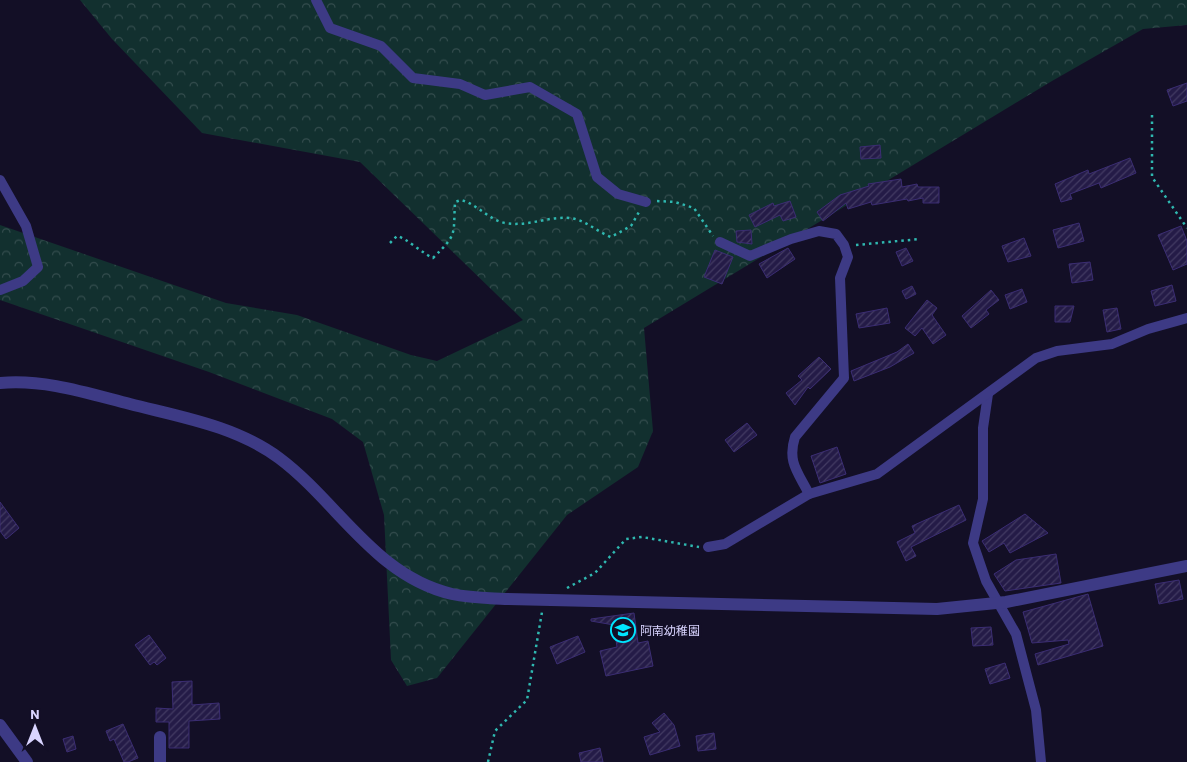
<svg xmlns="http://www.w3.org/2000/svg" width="1187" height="762" font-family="Barlow,'Noto Sans JP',sans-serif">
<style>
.forest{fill:url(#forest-crowns)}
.building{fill:url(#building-hatch);stroke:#3b2d73}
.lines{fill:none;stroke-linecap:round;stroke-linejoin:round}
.path{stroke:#2fb8b0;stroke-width:2.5;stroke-dasharray:2.5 4;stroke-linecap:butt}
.minor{stroke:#3d3a85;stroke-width:10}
.tertiary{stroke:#3d3a85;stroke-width:12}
.labels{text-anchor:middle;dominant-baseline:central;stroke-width:4.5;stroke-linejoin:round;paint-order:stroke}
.poi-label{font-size:12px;fill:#d9d4ff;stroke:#130f26;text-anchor:start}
</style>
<defs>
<pattern id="forest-crowns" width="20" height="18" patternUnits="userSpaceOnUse" patternTransform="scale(1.25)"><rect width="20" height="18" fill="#12302f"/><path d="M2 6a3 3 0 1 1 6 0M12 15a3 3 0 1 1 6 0" fill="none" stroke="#344d4e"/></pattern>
<pattern id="building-hatch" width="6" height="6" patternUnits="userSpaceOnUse" patternTransform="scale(1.25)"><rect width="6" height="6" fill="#241b47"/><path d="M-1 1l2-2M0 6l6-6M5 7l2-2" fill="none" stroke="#433b63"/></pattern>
</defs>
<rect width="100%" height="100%" fill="#130f26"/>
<!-- forest -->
<path class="forest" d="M80 0H1187V25L1143 29 1052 81 644 328 653 431 638 467 567 515 437 678 407 686 391 660 384 515 363 442 332 419 209 372 0 300V225L226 303 297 315 411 355 437 361 523 320 360 162 202 133 112 39Z"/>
<!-- building -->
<g class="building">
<path d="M1187 83V101L1173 106 1167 90Z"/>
<path d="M880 145 881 158 861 159 860 147Z"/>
<path d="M1130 158 1136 173 1101 188 1099 183 1070 194 1072 199 1061 202 1055 184 1088 170 1089 174Z"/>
<path d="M901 179 902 187 917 184 918 187H939V203H923V198L908 201 907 199 872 205 871 202 848 209 846 203 823 221 817 212 840 195 869 186 868 184Z"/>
<path d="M790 201 796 217 783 221 780 215 755 227 749 215 773 203 774 206Z"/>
<path d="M1079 223 1084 241 1058 248 1053 230Z"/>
<path d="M1181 226 1187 241V264L1173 270 1158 235Z"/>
<path d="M751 230 752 244 737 242 736 231Z"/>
<path d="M1024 238 1031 256 1008 262 1002 246Z"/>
<path d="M788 248 795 259 767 278 759 264Z"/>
<path d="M906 248 913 261 902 266 896 252Z"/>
<path d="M715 250 733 257 722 284 704 277Z"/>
<path d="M1090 262 1093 280 1072 283 1069 264Z"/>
<path d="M1172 285 1176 301 1155 306 1151 291Z"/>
<path d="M912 286 916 294 906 299 902 291Z"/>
<path d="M1022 289 1027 302 1010 309 1005 295Z"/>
<path d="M991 290 999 300 986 310 989 314 971 328 962 316Z"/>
<path d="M927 300 937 308 932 315 946 335 933 344 922 328 915 336 905 328Z"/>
<path d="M1055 306H1074L1070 322H1055Z"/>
<path d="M887 308 890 323 859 328 856 314Z"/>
<path d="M1117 308 1121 329 1107 332 1103 310Z"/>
<path d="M908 344 914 353 890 367 854 381 851 371 897 352Z"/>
<path d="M819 357 831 369 810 389 808 387 795 405 786 393 802 380 798 376Z"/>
<path d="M747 423 757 435 734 452 725 440Z"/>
<path d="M837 447 846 474 820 483 811 456Z"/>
<path d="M0 502 19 528 6 539 0 531Z"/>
<path d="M959 505 966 520 911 547 916 556 906 561 897 542 915 533 912 526Z"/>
<path d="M1025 514 1048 533 1010 553 1004 543 989 552 982 541Z"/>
<path d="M1056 554 1061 583 1005 591 994 574 1016 560Z"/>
<path d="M1179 580 1183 599 1159 604 1155 584Z"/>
<path d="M1088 594 1103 646 1038 665 1035 654 1069 644 1068 640 1032 643 1023 612Z"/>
<path d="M634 613 638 643 648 641 653 666 606 676 600 651 617 647 614 625 591 621V619Z"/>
<path d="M991 627 993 645 973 646 971 628Z"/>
<path d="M149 635 166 658 157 665 154 662 150 665 135 645Z"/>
<path d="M578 636 585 652 557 664 550 647Z"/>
<path d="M1005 663 1010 678 990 684 985 669Z"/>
<path d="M192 681V705L219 703 220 719 189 721V748H169V722H156V708L173 709 172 682Z"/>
<path d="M664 713 674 725 680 746 650 755 644 737 660 732 652 723Z"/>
<path d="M123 724 138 758 128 762H124L114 739 110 741 106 731Z"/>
<path d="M714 733 716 749 698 751 696 736Z"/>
<path d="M73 736 76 749 67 752 63 739Z"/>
<path d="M600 748 603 762H581L579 753Z"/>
</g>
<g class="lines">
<!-- path -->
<g class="path">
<path d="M1152 115V177L1187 228"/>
<path d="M657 201 675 202 694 208 713 236"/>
<path d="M390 243 397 236C406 238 422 253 433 258 458 233 453 236 455 202L461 200C477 204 489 220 505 223 528 227 548 216 570 218 586 220 597 232 611 237L631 226 639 212"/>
<path d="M856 245 920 239"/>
<path d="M567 588 595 573 626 539 642 537 699 547"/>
<path d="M488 762 495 731 527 700 542 612"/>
</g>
<!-- minor -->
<g class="minor">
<path d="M316 0 330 28 381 46 413 78 460 84 485 95 530 87 577 114 597 177 618 194 646 202"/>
<path d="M0 180 26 226 38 267 23 281 0 290"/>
<path d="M720 242 750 256 791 239 819 231 836 234 844 245 848 257 840 278 844 378 795 437C787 462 798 472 809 494"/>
<path d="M988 394 983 428V499L973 543 986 581 1016 634 1036 710 1041 762"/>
<path d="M708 547 725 544 809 494 877 474 1036 358 1057 351 1112 344 1148 329 1187 318"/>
</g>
<!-- tertiary -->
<g class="tertiary">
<path d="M0 383C45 379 87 393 130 404 181 417 236 426 279 458 338 502 375 576 452 594 470 598 488 598 505 599L937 609 1006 602 1187 566"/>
<path d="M0 725 27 762"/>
<path d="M160 762V737"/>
</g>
</g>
<!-- icons -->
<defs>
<symbol id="school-ring" viewBox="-11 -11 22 22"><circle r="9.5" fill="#130f26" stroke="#00e5ff" stroke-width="1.5"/><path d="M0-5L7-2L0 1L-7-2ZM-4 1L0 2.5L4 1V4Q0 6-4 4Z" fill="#00e5ff"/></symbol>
</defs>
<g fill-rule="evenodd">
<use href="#school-ring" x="609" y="616" width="28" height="28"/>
</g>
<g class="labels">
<!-- poi labels -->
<g class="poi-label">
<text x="640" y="630">阿南幼稚園</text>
</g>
</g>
<!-- north arrow -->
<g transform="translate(35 727)" stroke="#130f26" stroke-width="4" paint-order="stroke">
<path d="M0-4L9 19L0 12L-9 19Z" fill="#d9d4ff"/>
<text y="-8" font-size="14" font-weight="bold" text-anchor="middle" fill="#d9d4ff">N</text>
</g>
</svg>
